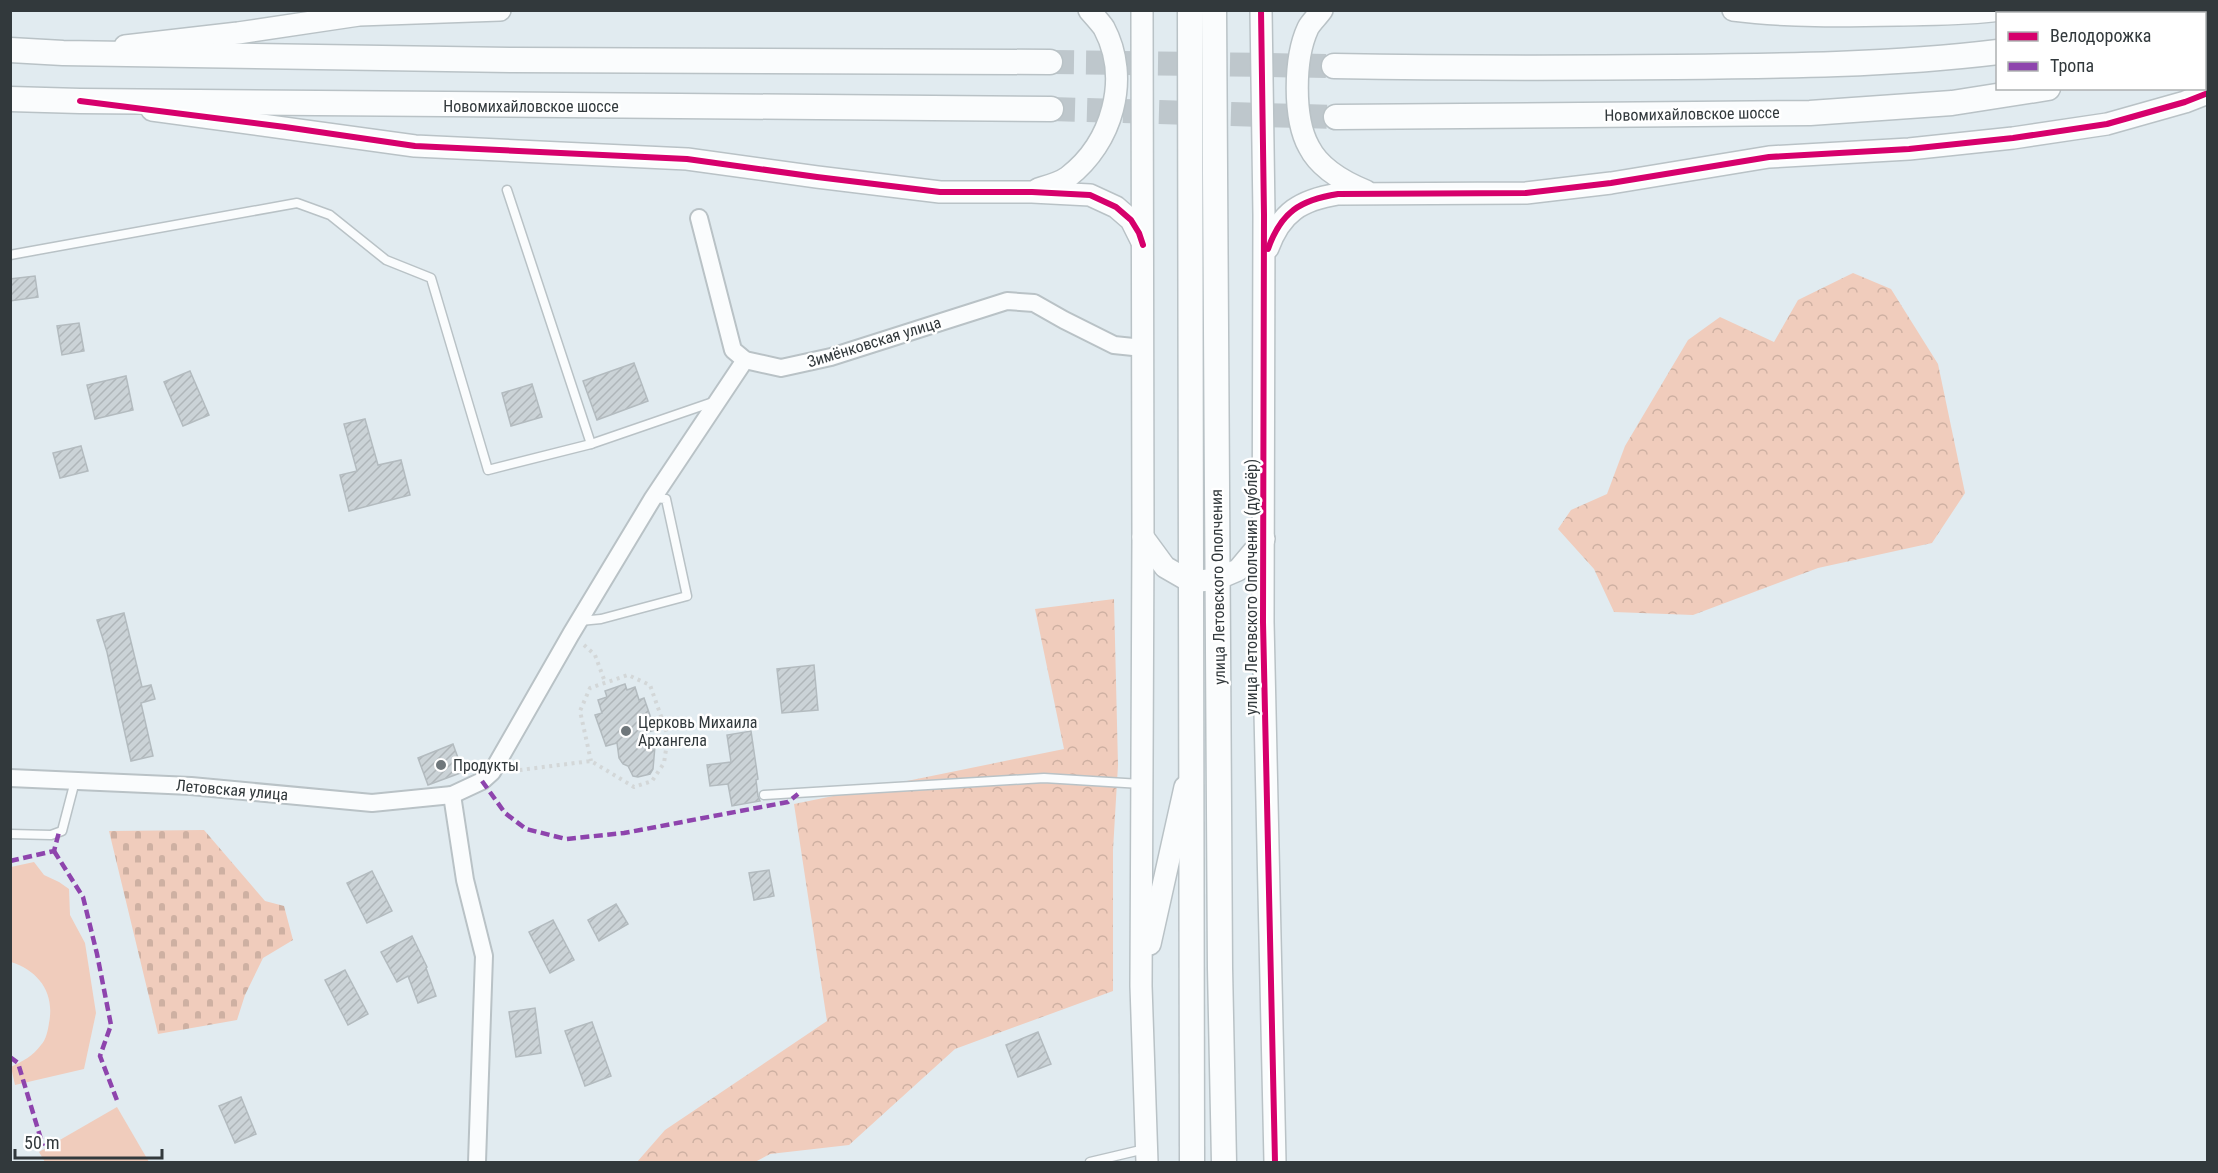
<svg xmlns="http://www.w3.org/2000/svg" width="2218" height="1173" font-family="'Roboto Condensed',sans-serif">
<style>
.green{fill:#f0ccbc}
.forest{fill:url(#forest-crowns)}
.cemetery{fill:url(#cemetery-stones)}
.building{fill:url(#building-hatch);stroke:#b3bbbf;stroke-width:1.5}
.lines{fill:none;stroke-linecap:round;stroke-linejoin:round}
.secondary-tunnel{stroke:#bec7cc;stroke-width:24;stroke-dasharray:24 12;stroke-linecap:butt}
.service-casing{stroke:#b9c2c6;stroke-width:11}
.minor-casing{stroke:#b9c2c6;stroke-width:20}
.tertiary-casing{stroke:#b9c2c6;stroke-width:24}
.secondary-casing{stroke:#b9c2c6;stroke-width:27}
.path{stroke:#d3d7d8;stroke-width:4;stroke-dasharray:3 4.5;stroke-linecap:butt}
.service{stroke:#fafcfd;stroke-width:8}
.minor{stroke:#fafcfd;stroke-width:16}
.tertiary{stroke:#fafcfd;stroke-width:21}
.secondary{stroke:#fafcfd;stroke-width:24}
.quiet{stroke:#8e44ad;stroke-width:4.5;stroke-dasharray:9 4.5;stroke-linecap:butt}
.cycleway-casing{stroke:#fff;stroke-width:10}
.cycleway{stroke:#d6006c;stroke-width:6}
.poi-dot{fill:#6f777b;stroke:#fff;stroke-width:2}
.labels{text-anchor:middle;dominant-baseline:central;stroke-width:5;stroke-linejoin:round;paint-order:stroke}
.street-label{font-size:16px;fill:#32393c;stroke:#fff}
.poi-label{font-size:16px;fill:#32393c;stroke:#fff;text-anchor:start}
</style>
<defs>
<pattern id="forest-crowns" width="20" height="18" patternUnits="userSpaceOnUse" patternTransform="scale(1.5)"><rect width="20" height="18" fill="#f0ccbc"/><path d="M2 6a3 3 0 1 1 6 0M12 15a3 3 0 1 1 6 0" fill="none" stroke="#ceb0a2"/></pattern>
<pattern id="cemetery-stones" width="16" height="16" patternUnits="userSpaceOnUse" patternTransform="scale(1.5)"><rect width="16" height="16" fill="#f0ccbc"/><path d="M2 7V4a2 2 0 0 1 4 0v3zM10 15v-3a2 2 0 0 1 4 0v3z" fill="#ceb0a2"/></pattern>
<pattern id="building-hatch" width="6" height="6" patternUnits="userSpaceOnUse" patternTransform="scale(1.5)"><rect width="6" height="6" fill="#cbd3d7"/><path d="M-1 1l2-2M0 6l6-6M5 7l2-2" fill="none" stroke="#afb6b9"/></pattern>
</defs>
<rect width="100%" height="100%" fill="#e1ebf0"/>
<!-- green -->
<g class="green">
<path d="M34 862 44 875 59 882 69 889 70 915 85 943 96 1013 84 1069 15 1085 11 1067C23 1061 33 1056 41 1045 46 1040 48 1030 49 1023 55 993 39 971 11 962V867Z"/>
<path d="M117 1107 149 1162H45L39 1152Z"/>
</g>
<!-- forest -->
<g class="forest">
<path d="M1853 273 1891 289 1938 364 1965 493 1932 543 1818 568 1693 615 1614 612 1594 569 1558 529 1571 510 1607 494 1625 446 1688 340 1720 317 1774 342 1798 300Z"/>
<path d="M1114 599 1118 765 1113 850V991L955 1049 849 1145 770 1154 755 1162H637L665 1130 827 1021 794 804 1064 749 1035 609Z"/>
</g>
<!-- cemetery -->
<path class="cemetery" d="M204 830 265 901 284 906 293 940 263 958 245 995 237 1020 158 1034 109 831Z"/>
<!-- building -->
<g class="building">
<path d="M35 276 38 297 10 301V279Z"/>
<path d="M79 323 84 351 62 355 57 326Z"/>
<path d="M634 363 648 401 597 420 583 381Z"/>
<path d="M190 371 209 415 183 426 164 382Z"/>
<path d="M126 376 133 410 95 419 87 385Z"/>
<path d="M532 384 542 417 511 426 502 393Z"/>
<path d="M365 419 378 465 401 460 410 495 349 511 340 475 357 471 344 424Z"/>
<path d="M81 446 88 471 60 478 53 453Z"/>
<path d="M124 613 142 687 151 685 155 699 141 703 153 756 131 761 107 652 97 620Z"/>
<path d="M814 665 818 710 782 713 777 669Z"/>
<path d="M625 684 627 690 635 687 639 700 644 698 655 730 644 733 655 746 653 769 650 774 638 777 633 776 628 766 623 764 619 758 617 743 606 746 595 715 602 713 598 700 607 697 605 691Z"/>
<path d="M751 731 758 779 756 780 758 796 760 801 732 806 728 784 710 786 707 765 731 762 727 735Z"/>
<path d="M453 744 463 772 428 785 418 758Z"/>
<path d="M769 870 774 896 754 900 749 873Z"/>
<path d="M372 871 392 911 367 923 347 883Z"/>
<path d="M616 904 628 924 599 941 588 920Z"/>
<path d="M553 920 574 960 550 973 529 932Z"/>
<path d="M412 936 427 967 426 968 436 996 418 1003 408 976 397 982 381 952Z"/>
<path d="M345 970 368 1014 348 1025 325 980Z"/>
<path d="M535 1008 541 1053 516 1057 509 1012Z"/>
<path d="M592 1022 611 1076 585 1086 565 1031Z"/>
<path d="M1038 1032 1051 1064 1018 1077 1006 1045Z"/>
<path d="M241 1097 256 1134 235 1143 219 1106Z"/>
</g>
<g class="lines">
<!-- secondary-tunnel -->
<g class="secondary-tunnel">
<path d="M1050 62 1334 66"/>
<path d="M1051 109 1336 117"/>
</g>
<defs>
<g id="service">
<path d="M507 190 591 444"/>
<path d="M10 255 297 203 330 215 386 260 431 278 488 470 591 444 716 401"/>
<path d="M580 621 601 619 687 596 666 499 653 498"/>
<path d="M764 795 1044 778 1141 784"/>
<path d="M10 834 51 835 62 831 75 781"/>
<path d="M1090 1162 1145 1149"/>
</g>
<g id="minor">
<path d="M699 218 733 350 745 360 781 368 831 357 1007 301 1034 303 1064 320 1114 345 1143 348"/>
<path d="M10 778 191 786 372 803 452 795 482 781 492 772 571 634 653 498 745 360"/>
<path d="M452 795 465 880 484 956 477 1162"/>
</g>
<g id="tertiary">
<path d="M1142 10 1143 537 1141 986 1147 1162"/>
<path d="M1261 10 1264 215 1263 622 1275 1162"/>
<path d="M1322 10C1318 16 1311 22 1308 28 1294 58 1293 118 1309 147 1320 169 1344 182 1366 191"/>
<path d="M1733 10C1787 17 1843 16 1898 15 1931 14 1965 15 1999 10"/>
<path d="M125 46 238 33 359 15 500 10"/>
<path d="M152 110 415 146 687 159 817 177 940 192H1032L1090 195 1116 207 1131 220 1142 242"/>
<path d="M1038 189C1048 186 1060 183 1068 177 1112 143 1131 79 1104 28 1100 22 1094 16 1089 10"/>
<path d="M1268 248C1281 212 1301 200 1338 194L1526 193 1611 183 1769 157 1909 149 2013 138 2107 124 2185 102 2208 93"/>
<path d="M1143 537 1165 567 1191 582 1217 579 1238 570 1264 539"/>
<path d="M1150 944 1185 787"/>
</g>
<g id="secondary">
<path d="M1190 10 1192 1162"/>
<path d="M1214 10 1220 968 1224 1162"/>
<path d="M2204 15 2208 14"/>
<path d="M10 50 63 53 514 60 1050 62"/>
<path d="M2204 57H2208"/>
<path d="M1334 66C1448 68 1562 68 1675 67 1783 66 1891 65 1998 52"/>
<path d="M10 99 80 101 1051 109"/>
<path d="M1336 117 1810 113 1952 103 2048 88"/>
</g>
</defs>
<!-- service casing -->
<use href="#service" class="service-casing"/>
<!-- minor casing -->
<use href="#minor" class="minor-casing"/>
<!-- tertiary casing -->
<use href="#tertiary" class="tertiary-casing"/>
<!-- secondary casing -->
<use href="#secondary" class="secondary-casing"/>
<!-- path -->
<g class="path">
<path d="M584 645 595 655 605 682"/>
<path d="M512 771 591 761 634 787 652 781 664 763 668 736 650 685 628 675 590 688 580 711 591 761"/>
</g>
<!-- service -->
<use href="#service" class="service"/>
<!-- minor -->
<use href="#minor" class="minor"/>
<!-- tertiary -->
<use href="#tertiary" class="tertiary"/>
<!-- secondary -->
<use href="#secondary" class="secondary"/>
<!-- quiet -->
<g class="quiet">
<path d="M482 781 505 813 526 829 566 839 624 833 788 802 798 794"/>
<path d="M54 851 83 897 97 954 111 1025 100 1056 118 1103"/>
<path d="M10 861 54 851 59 832"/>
<path d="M10 1057 18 1063 43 1146"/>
</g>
<defs>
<g id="cycleway">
<path d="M1261 10 1264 215 1263 622 1275 1162"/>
<path d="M80 101 285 127 415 146 687 159 817 177 940 192H1032L1090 195 1116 207 1131 220 1139 233 1143 245"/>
<path d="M1268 249C1281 212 1300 200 1338 194L1526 193 1611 183 1769 157 1909 149 2013 138 2107 124 2185 102 2208 93"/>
</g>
</defs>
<!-- cycleway casing -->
<use href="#cycleway" class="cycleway-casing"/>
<!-- cycleway -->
<use href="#cycleway" class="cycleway"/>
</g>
<!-- markers -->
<g class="poi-dot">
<circle cx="626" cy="731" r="6"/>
<circle cx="441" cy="765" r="6"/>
</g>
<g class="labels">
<!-- street labels -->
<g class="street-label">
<text x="531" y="106">Новомихайловское шоссе</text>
<text transform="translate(1692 114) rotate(-1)">Новомихайловское шоссе</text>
<text transform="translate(874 342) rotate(-17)">Зимёнковская улица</text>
<text transform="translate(1218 587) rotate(-91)">улица Летовского Ополчения</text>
<text transform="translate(1251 587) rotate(-90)">улица Летовского Ополчения (дублёр)</text>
<text transform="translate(232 790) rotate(5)">Летовская улица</text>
</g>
<!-- poi labels -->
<g class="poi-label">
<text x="638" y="722">Церковь Михаила<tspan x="638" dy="18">Архангела</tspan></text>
<text x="453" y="765">Продукты</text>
</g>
</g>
<!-- border -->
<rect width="2218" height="1173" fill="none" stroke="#32393c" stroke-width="24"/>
<!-- legend -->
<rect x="1996" y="12" width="210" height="78" fill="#ffffff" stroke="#adb0b1" stroke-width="1.5"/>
<rect x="2008" y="32" width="30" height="9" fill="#d6006c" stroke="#adb0b1" stroke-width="1.5"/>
<text x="2050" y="42" font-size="18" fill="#32393c">Велодорожка</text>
<rect x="2008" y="62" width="30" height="9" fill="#8e44ad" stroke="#adb0b1" stroke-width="1.5"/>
<text x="2050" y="72" font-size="18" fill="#32393c">Тропа</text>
<!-- scale -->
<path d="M15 1149v9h147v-9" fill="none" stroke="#32393c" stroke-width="3"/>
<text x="24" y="1149" font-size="18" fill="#32393c" stroke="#ffffff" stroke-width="4.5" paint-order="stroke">50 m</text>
</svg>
